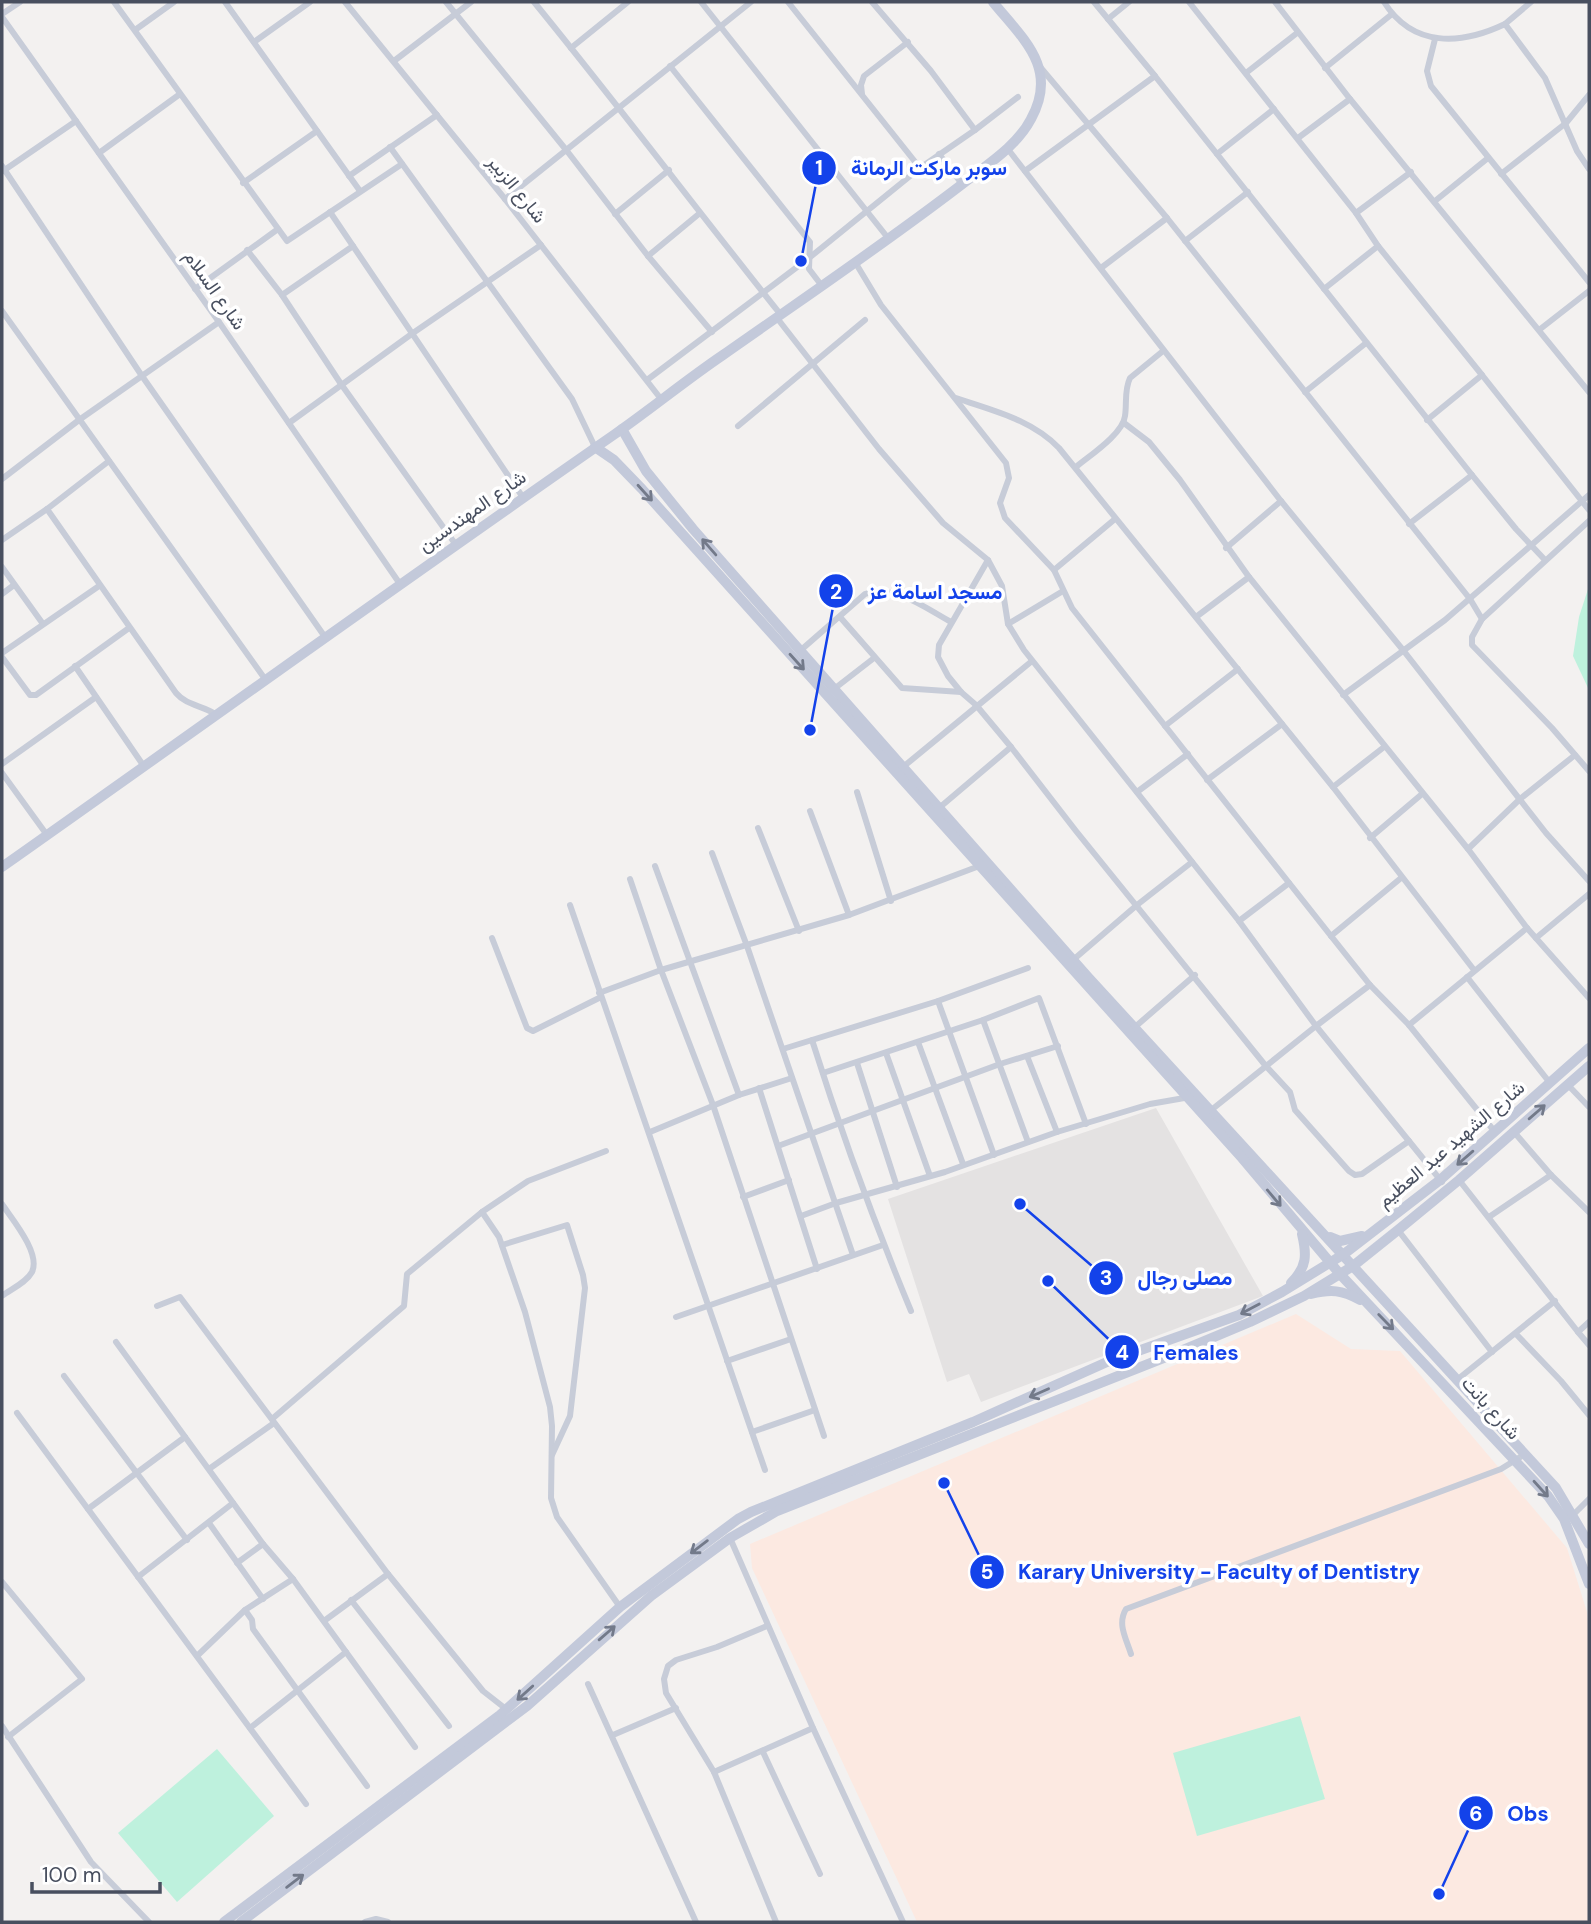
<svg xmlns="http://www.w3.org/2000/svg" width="1591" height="1924" font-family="'DM Sans',Vazirmatn,sans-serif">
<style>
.education{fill:#e4e2e2}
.medical{fill:#fce9e1}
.green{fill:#bef1dd}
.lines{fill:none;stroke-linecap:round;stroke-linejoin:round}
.minor{stroke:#c7ccd8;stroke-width:6}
.secondary{stroke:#c3c9da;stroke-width:10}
.oneway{stroke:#737a8a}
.labels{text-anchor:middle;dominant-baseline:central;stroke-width:7;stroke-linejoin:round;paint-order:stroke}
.street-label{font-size:19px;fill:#484f5f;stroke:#fff}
.leader{fill:none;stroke:#1342ea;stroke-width:2.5}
.callout-dot{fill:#1342ea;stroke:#fff;stroke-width:2.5}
.mark-label{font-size:21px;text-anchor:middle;font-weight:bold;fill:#fff}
.callout-label{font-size:21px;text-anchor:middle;font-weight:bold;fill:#1342ea;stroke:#fff;stroke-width:7;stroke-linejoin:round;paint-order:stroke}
</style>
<rect width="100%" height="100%" fill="#f3f1f0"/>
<!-- education -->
<path class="education" d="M1156 1108 1263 1296 981 1402 969 1374 947 1382 888 1199Z"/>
<!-- medical -->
<path class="medical" d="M1296 1314 1351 1349 1400 1351 1567 1548 1587 1612 1589 1635V1922H917L752 1568 750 1544Z"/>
<!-- green -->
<g class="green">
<path d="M1589 586V690L1573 656 1579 617Z"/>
<path d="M1300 1716 1325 1799 1197 1836 1173 1753Z"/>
<path d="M217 1749 274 1816 177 1902 118 1833Z"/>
</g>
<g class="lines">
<!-- minor -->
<g class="minor">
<path d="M114 2 287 241 402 164"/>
<path d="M225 2 360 191"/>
<path d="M345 2 505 199 661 399"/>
<path d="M446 2 567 151 648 256 712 332"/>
<path d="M534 2C618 105 698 211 781 315"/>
<path d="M701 2 888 238"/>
<path d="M788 2 920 168"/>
<path d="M872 2 931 71 975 130"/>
<path d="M1094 2 1155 76"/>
<path d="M1189 2 1356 213 1378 246 1482 375 1427 420"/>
<path d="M1275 2 1350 99 1589 392"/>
<path d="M1384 2C1413 48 1461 45 1505 24L1545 78 1577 151 1589 169"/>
<path d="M2 14 20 2"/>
<path d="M2 17 219 322 400 584"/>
<path d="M1108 19 1129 2"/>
<path d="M1505 24 1531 2"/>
<path d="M135 30 174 2"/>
<path d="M1435 39 1427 71 1431 86 1589 282"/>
<path d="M254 42 310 2"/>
<path d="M571 48 628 2"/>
<path d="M394 61 471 2"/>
<path d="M670 66 810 242 809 269 822 286"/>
<path d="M1041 68 1167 218 1470 599 1482 619"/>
<path d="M1325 68 1392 14"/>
<path d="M1246 73 1297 33"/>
<path d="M862 94 861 85 864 76 908 42"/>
<path d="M1298 138 1350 99"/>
<path d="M390 147 572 399 595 447"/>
<path d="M1007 148 1281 501 1403 650 1546 833 1589 881"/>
<path d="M99 153 180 94"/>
<path d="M939 154 962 184"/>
<path d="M1217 154 1274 109"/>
<path d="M2 166 142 376 325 637"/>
<path d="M3 171 76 121"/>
<path d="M1025 171 1155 76 1472 475 1516 529 1545 560"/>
<path d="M1501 174 1566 123 1589 95"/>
<path d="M349 176 437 115"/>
<path d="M243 183 317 131"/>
<path d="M505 199 751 2"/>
<path d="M1435 201 1488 158"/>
<path d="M330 212 522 496"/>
<path d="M1356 213 1411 172"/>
<path d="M615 214 669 170"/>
<path d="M1185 241 1248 192"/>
<path d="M247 250 282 295 341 384 456 545"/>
<path d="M648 256 700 213"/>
<path d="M855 262 881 305 1006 463 1009 478 1000 503 1005 518 1054 570 1072 608 1331 936 1370 985 1409 1025 1495 1132"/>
<path d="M1101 268 1167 218"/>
<path d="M195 289 278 229"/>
<path d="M1324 289 1378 246"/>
<path d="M282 295 353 246"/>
<path d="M2 311 265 679"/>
<path d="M777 318 879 449 943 523 988 560 1002 586 1008 624 1024 650 1239 921 1316 1026 1370 985"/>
<path d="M1539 330 1589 291"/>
<path d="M1482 375 1589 510"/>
<path d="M647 380 809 258 920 168 975 130 1018 97"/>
<path d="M1305 392 1366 343"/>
<path d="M956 398C993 411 1031 419 1059 448L1333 787 1474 970"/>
<path d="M289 423 413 333 541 245"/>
<path d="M1124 423 1149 442 1180 480 1249 577 1468 849 1527 928 1589 998"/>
<path d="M738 426 865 320"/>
<path d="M1076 467C1089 456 1123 434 1125 416 1127 404 1124 390 1130 378L1163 351"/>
<path d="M2 479 79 420 219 322"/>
<path d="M47 509 176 693C187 706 202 705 215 714"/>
<path d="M1589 521 1482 619 1472 637V645L1552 728 1589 771"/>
<path d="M1409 524 1472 475"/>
<path d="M2 540 47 509 109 461"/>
<path d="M1226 548 1281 501"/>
<path d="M988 560 939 645 938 657 948 676 961 692 976 705 1011 747 1076 831 1265 1065 1290 1092 1295 1110 1349 1171 1355 1175 1362 1174 1409 1141"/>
<path d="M2 567 43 624"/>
<path d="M1054 570 1115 519"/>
<path d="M2 594 14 585"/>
<path d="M840 617 902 688 961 692"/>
<path d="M1196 617 1249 577"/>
<path d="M1008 624 1063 591"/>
<path d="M801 650 865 594C893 583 927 609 951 622"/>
<path d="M2 653 99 586"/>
<path d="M2 657 30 695H36L129 628"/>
<path d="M75 666 143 765"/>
<path d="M834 689 874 658"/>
<path d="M1343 695 1445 620 1589 495"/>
<path d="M1165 726 1238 669"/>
<path d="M2 764 96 697"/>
<path d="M903 767 1032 661"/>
<path d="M2 773 47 835"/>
<path d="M1207 780 1282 724"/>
<path d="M1333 787 1384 747"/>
<path d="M857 792 891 901"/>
<path d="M1137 792 1188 754"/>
<path d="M939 808 1011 747"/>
<path d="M810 811 849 915"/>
<path d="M758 828 799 931"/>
<path d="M1370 838 1422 794"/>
<path d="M1468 849 1520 799 1575 755"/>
<path d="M712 853 747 946 853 1255"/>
<path d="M655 866 739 1095"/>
<path d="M630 879 661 970 713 1105 824 1436"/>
<path d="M570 905 765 1470"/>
<path d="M1239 921 1289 883"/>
<path d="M1331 936 1401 878"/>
<path d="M492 938 527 1028 533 1031 601 997"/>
<path d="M1536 938 1589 894"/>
<path d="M1073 960 1137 905 1192 862"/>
<path d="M1467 977 1550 1083"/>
<path d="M599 993 661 970 849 915 982 865"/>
<path d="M938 1001 994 1155"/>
<path d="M983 1020 1028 1142"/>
<path d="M1409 1025 1527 928"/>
<path d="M1135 1027 1195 975"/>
<path d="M812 1040C841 1132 874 1222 911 1311"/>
<path d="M918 1042 963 1164"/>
<path d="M783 1049 938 1001 1028 968"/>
<path d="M886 1053 930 1176"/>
<path d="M1027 1056 1057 1132"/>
<path d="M857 1063 897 1187"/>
<path d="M823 1073 983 1020 1039 998 1086 1124"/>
<path d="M1568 1085 1589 1107"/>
<path d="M759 1088 817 1269"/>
<path d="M1210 1111 1316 1026 1442 1182"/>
<path d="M650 1132 739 1095 792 1078"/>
<path d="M1514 1132 1551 1175 1589 1212"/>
<path d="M778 1146 1000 1064 1058 1046"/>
<path d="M1459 1180 1578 1332"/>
<path d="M743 1197 789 1180"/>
<path d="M2 1204C12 1219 41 1253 32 1272 26 1283 11 1289 2 1296"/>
<path d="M482 1212 499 1237 525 1312 550 1407 552 1426 551 1498 557 1517 620 1607"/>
<path d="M801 1216 836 1203 945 1172 1057 1132 1150 1104 1190 1097"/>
<path d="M1489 1217 1551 1175"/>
<path d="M1398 1230 1492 1352"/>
<path d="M502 1245 567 1225 583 1275 585 1288 570 1416 552 1455"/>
<path d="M157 1306 180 1297 388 1574 483 1691 506 1709"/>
<path d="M676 1317 883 1245"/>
<path d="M1589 1322 1578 1332 1589 1345"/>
<path d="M1516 1334 1561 1381 1589 1415"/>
<path d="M116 1342 263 1544 293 1579 415 1747"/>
<path d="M727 1361 791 1339"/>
<path d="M64 1376 187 1540"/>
<path d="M1458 1379 1555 1301"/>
<path d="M17 1413 306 1804"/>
<path d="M272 1419 404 1306 407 1274 482 1212 528 1181 606 1151"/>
<path d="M752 1432 815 1410"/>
<path d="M209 1469 274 1423"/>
<path d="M88 1509 185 1437"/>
<path d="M1573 1515 1589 1499"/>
<path d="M209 1523 263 1599"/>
<path d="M730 1538 813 1728 903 1922"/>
<path d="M237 1563 263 1544"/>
<path d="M138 1577 233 1503"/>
<path d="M2 1582 82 1679 8 1737"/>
<path d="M351 1600 449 1726"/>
<path d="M245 1610 252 1620 253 1629 367 1786"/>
<path d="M324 1621 388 1574"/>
<path d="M767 1626 717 1647 676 1660 668 1666 664 1679 666 1693 714 1772 776 1922"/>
<path d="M1131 1654C1126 1638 1117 1624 1126 1609L1501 1469 1525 1454"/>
<path d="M197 1656 245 1610 293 1579"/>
<path d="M588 1684 696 1922"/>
<path d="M2 1726 91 1862 149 1922"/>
<path d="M250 1728 346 1652"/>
<path d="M613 1735 676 1708"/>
<path d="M763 1752 820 1874"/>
<path d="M714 1772 813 1728"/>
<path d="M365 1922 376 1919 388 1922"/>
</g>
<!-- secondary -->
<g class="secondary">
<path d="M622 429 646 471 693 529 1088 977 1556 1488 1589 1544"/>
<path d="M595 447 614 460 642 489 1242 1158 1339 1273 1548 1496 1564 1519 1589 1584"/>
<path d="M2 867C206 723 409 577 615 434 651 409 686 380 723 355 804 298 886 243 965 182 988 164 1017 146 1031 119 1059 68 1023 39 993 2"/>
<path d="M1330 1237 1340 1241 1362 1236"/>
<path d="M1291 1283C1307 1267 1307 1255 1302 1234"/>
<path d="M1311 1294C1331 1289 1342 1290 1360 1300"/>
<path d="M224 1922 500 1715 620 1607 738 1519 751 1512 973 1422 1107 1362 1239 1315 1282 1292 1344 1254 1440 1180 1589 1048"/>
<path d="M241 1922 527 1706 651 1596 730 1538 777 1511 1171 1355 1250 1322 1304 1296 1353 1266 1398 1230 1459 1180 1589 1066"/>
</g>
</g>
<!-- one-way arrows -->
<defs><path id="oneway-shaft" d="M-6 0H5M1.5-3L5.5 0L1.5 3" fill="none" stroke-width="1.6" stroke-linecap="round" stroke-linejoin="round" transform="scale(1.75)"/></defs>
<g class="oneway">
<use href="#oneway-shaft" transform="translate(645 493) rotate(48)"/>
<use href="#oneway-shaft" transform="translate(709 547) rotate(-131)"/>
<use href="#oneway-shaft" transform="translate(797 662) rotate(48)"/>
<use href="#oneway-shaft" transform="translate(1537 1112) rotate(-41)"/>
<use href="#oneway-shaft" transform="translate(1465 1158) rotate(139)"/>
<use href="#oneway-shaft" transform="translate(1274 1198) rotate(50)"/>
<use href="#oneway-shaft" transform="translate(1250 1309) rotate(152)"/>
<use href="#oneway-shaft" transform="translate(1386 1322) rotate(46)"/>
<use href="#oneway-shaft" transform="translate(1039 1393) rotate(156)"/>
<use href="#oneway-shaft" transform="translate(1541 1489) rotate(48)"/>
<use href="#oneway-shaft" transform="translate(699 1547) rotate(143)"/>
<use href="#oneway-shaft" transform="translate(607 1633) rotate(-41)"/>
<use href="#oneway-shaft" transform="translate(525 1693) rotate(138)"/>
<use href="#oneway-shaft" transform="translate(295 1881) rotate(-37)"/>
</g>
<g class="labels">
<!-- street labels -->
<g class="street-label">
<text transform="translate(517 189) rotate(51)">شارع الزبير</text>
<text transform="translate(215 290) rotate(55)">شارع السلام</text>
<text transform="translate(472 511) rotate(-35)">شارع المهندسين</text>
<text transform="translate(1451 1144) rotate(-40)">شارع الشهيد عبد العظيم</text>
<text transform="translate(1491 1408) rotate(48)">شارع بانت</text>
</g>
</g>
<!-- callouts -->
<path class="leader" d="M801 261L819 168M810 730L836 591M1020 1204L1106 1278M1048 1281L1122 1352M944 1483L987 1572M1439 1894L1476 1813"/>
<g class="callout-dot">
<circle cx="801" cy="261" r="7"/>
<circle cx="810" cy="730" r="7"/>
<circle cx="1020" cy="1204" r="7"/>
<circle cx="1048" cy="1281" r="7"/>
<circle cx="944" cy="1483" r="7"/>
<circle cx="1439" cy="1894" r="7"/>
<circle cx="819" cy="168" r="18"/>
<circle cx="836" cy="591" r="18"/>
<circle cx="1106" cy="1278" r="18"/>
<circle cx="1122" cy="1352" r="18"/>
<circle cx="987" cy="1572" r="18"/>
<circle cx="1476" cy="1813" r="18"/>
</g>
<g class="mark-label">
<text x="819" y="175">1</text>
<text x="836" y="599">2</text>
<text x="1106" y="1285">3</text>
<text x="1122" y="1360">4</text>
<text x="987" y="1579">5</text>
<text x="1476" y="1821">6</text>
</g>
<g class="callout-label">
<text x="929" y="175">سوبر ماركت الرمانة</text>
<text x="935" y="599">مسجد اسامة عز</text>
<text x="1185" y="1285">مصلى رجال</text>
<text x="1196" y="1360">Females</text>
<text x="1219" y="1579">Karary University - Faculty of Dentistry</text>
<text x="1528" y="1821">Obs</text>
</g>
<!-- border -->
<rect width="1591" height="1924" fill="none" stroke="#484f5f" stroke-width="7"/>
<!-- scale -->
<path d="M32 1882v10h128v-10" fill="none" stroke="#484f5f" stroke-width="3.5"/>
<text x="42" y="1882" font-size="21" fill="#484f5f" stroke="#ffffff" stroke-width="5" paint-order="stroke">100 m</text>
</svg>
